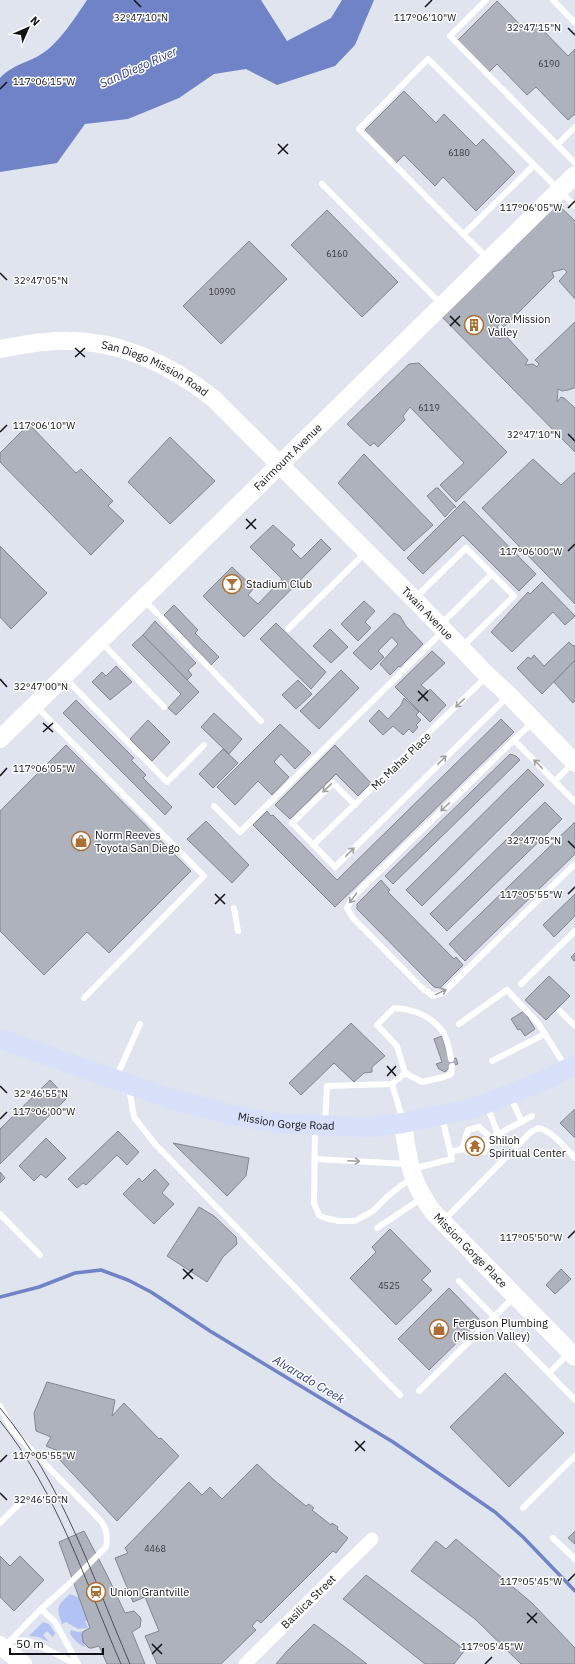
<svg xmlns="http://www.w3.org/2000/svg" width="575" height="1664" font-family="'IBM Plex Sans',sans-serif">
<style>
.green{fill:#b3c2f4}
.water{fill:#7183c7}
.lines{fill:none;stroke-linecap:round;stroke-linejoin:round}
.stream{stroke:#7183c7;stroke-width:3.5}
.building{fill:#aeb2bc;stroke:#83868f}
.lane{stroke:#fff;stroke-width:6}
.street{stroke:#fff;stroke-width:13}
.secondary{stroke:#fff;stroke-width:18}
.primary{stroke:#d9e0f9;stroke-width:20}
.tram{stroke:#4c4e53;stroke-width:1}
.oneway{stroke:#a0a0a1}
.ticks{fill:none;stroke:#111215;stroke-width:1.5}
.labels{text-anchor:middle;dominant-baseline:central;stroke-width:3;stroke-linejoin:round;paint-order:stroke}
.number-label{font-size:9px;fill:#383a3f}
.poi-label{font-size:11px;fill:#111215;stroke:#fff;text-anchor:start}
.street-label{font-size:11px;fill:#111215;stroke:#fff}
.water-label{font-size:12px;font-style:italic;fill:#2d3a8b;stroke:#fff}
.ticks-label{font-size:10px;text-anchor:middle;fill:#111215;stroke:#fff;stroke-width:3;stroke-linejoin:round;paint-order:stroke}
</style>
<rect width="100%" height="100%" fill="#e0e4ee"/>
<!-- green -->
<g class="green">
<path d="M70 1594 80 1598 91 1621H85L88 1628 78 1629 66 1622 62 1624C56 1607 57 1606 70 1594Z"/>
<path d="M43 1622 49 1624 55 1633 53 1637 47 1631 43 1635 49 1642 39 1637 29 1636Z"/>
<path d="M71 1630 78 1632 84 1631 82 1638 85 1646 89 1648C80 1646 75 1641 70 1634Z"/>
</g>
<!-- water -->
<path class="water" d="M87 0H261L287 41 331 18 342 0H374L355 45 335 66 277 85 246 69 214 74 179 98 128 119 85 124 57 163 0 172V78C11 65 30 62 43 53 59 43 77 15 87 0Z"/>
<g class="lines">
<!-- stream -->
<path class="stream" d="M0 1297 39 1287 75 1273 101 1270 128 1280 151 1292 210 1331 393 1442 495 1512 523 1537 575 1591"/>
</g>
<!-- building -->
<g class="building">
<path d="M497 1 528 33 537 24 568 56 575 49V114L568 120 536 87 527 95 497 64 488 73 457 41Z"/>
<path d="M404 91 436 123 444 114 476 146 483 139 515 172 476 211 443 177 435 186 404 155 396 163 364 131Z"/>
<path d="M554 201 575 221V299L559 281 567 272 564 269 552 272 554 277 504 327 500 323 497 327 500 331 497 335 499 339 506 336 528 360 525 365 533 364 537 367 539 364 535 360 575 322V386L574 388 568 390 562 391 558 389 557 402 561 397 564 398 575 408V452L439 314Z"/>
<path d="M327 210 398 282 362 317 291 245Z"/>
<path d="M249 241 287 279 221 344 183 306Z"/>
<path d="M419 363 507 452 456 502 440 485 464 463 410 407 403 416 405 420 378 447 374 443 370 446 347 424 409 364Z"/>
<path d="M29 424 76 473 81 469 113 501 108 506 124 521 91 555 0 462V453Z"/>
<path d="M170 437 215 481 170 524 128 482Z"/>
<path d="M364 454 433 525 404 551 338 483Z"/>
<path d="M533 459 561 485 575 472V604L482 508Z"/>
<path d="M436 488H438L456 507H454L445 517 427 496Z"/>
<path d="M464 501 536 574 519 591 463 535 423 574 407 558Z"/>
<path d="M273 525 295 545 291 549 301 559 321 539 331 549 244 637 203 596 232 567 254 588 248 595 258 604 282 579 250 547Z"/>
<path d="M0 546 47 593 11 629 0 617Z"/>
<path d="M542 582 575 616 565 625 553 612 512 652 491 632 528 592 530 594Z"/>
<path d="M364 601 375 611 365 622 371 628 358 641 341 624Z"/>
<path d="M174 605 198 630 195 633 219 657 211 665 164 615Z"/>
<path d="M394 613 400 616 406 626 423 644 400 667 399 666 390 675 380 664 398 644 392 637 378 651 384 657 371 670 353 653Z"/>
<path d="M155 621 196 663 188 670 192 675 187 680 143 635Z"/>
<path d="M276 623 326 672 311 689 260 639Z"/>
<path d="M330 629 348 647 331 663 313 646Z"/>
<path d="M143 635 199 692 176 715 168 708 181 694 132 645Z"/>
<path d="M569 642 573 646 575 645V660L542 694 517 668 528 657 531 659 534 655 544 666Z"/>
<path d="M432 651 445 663 421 685 428 691 430 689 446 705 430 722 395 687Z"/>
<path d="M575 660V701L573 703 554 682Z"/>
<path d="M116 666 132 682 110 700 92 682 102 672 106 676Z"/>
<path d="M341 670 359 688 319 729 300 711Z"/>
<path d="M298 680 312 694 296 709 282 695Z"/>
<path d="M404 698 419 712 416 715 421 720 416 725 418 727 413 733 409 729 403 735 393 726 383 735 369 721 379 710 388 719 401 705Z"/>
<path d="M76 700 134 758 131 760 146 775 143 778 172 807 165 815 63 713Z"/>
<path d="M214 713 242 739 229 754 201 727Z"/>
<path d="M501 719 514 732 335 907 253 825 267 811 271 816 273 815 337 880Z"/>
<path d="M148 720 170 742 152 761 130 739Z"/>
<path d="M280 724 311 753 295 769 281 754 274 762 289 777 272 795 258 781 235 805 217 787Z"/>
<path d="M66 745 191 871 109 953 87 932 44 975 0 931V811Z"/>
<path d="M335 745 371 783 358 796 336 774 290 819 275 805Z"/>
<path d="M223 749 238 763 213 788 199 774Z"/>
<path d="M510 754 516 756 520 760 393 884 385 876Z"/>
<path d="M528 769 544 785 422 906 406 890Z"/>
<path d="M545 802 562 819 447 931 430 914Z"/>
<path d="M206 821 249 865 232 883 187 839Z"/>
<path d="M575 822V854L465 961 449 944Z"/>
<path d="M381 880 390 890 388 892 454 959 456 957 463 965 440 988 434 987 357 909V904Z"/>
<path d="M575 894V916L554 937 543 925Z"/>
<path d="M575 953V960L574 961 571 957Z"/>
<path d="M549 976 570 996 546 1020 525 1000Z"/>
<path d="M524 1011 535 1029 525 1036 520 1029 518 1030 511 1019Z"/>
<path d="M351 1023 385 1056 372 1067V1072L364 1073 354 1082 334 1063 301 1095 289 1083Z"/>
<path d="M442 1036 449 1060 456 1058 458 1064 451 1066 445 1072 439 1069 436 1064 442 1062 434 1039Z"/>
<path d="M50 1080 67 1098 0 1164V1129Z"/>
<path d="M575 1109V1138L560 1123Z"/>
<path d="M118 1131 139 1152 127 1165 117 1155 86 1185 83 1183 77 1188 68 1179Z"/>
<path d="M46 1138 66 1158 46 1178 41 1174 34 1181 19 1166Z"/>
<path d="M173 1143 249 1158 246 1176 227 1196Z"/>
<path d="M155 1169 169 1184 162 1193 174 1204 154 1224 123 1194 139 1178 142 1182Z"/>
<path d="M0 1172 5 1178 0 1183Z"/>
<path d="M199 1207 214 1216 236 1237 237 1244 223 1257 207 1282 167 1256Z"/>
<path d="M390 1229 431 1271 422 1280 432 1290 396 1325 350 1278 376 1252 372 1247Z"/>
<path d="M561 1269 571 1279 555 1294 546 1285Z"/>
<path d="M449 1288 480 1320 429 1370 398 1339Z"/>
<path d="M505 1373 564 1433 509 1487 450 1427Z"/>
<path d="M47 1382 115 1400 112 1416 124 1403 159 1439 161 1438 179 1456 117 1521 58 1458 63 1453 46 1446 51 1437 36 1431 34 1413Z"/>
<path d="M257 1464 274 1480 306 1506 309 1504 314 1508 312 1510 331 1525 332 1523 338 1527 337 1529 348 1538 336 1553 333 1551 261 1623 257 1620 252 1626 256 1630 221 1664H157L145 1636 159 1631 145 1597 133 1602 115 1558 128 1553 125 1548 189 1482 202 1495 210 1487 222 1499Z"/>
<path d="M84 1531 107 1575 125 1613 134 1611 140 1617 141 1620 140 1627 132 1632 145 1664H107L99 1646 92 1648H89L83 1642 82 1634 84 1631 90 1628 59 1542Z"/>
<path d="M575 1531V1544L568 1538Z"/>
<path d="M456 1539 532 1603 575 1648V1664H521L475 1619 411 1571 436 1541 446 1549Z"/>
<path d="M0 1556 10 1566 20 1556 44 1580 14 1611 0 1597Z"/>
<path d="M366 1575 465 1650 454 1664H425L343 1599Z"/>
<path d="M314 1624 345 1647 367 1664H276L287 1651Z"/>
</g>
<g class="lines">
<!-- lane -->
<g class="lane">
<path d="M486 0 450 36 575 163"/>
<path d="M553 0 575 23"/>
<path d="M557 145 575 127"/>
<path d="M322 184 442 305"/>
<path d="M464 234 534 165"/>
<path d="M487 258 359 129 428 59 575 206"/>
<path d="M415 598 466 548 514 596 463 646"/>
<path d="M144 600 261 721"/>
<path d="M440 625 492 574"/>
<path d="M288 629 365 553"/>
<path d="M101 642 164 707"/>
<path d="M65 678 167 782 204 745"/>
<path d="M36 706 204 876 84 998"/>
<path d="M514 740 533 722"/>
<path d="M555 781 573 763"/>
<path d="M575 802 514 740 353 897 347 908 353 918 421 987 433 996 443 993 575 864"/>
<path d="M355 805 333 783 292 823 335 867 507 697"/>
<path d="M214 806 240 832 443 631"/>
<path d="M313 845 486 677"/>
<path d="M234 908 238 931"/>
<path d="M521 984 575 931"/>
<path d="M560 1011 575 1026"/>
<path d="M459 1024 507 990 538 1023 565 1066"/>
<path d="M492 1061 545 1034"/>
<path d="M405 1073 422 1082 444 1077 451 1074 452 1066"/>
<path d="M116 1078 140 1024"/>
<path d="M392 1084 403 1121"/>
<path d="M129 1088 134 1117 155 1144 400 1395"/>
<path d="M510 1096 522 1122"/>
<path d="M487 1106 498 1134"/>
<path d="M325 1122 327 1086 392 1084 405 1073 397 1046 377 1025 394 1008C413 1009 432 1016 443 1032 448 1040 449 1050 451 1059"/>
<path d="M315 1128 314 1203 319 1215 325 1218 339 1221H355L373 1211 388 1196 412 1177"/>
<path d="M482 1141 491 1138 532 1116"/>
<path d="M462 1149 468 1130 479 1127 491 1138"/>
<path d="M462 1149 474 1154"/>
<path d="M451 1152 462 1149 472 1143"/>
<path d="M484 1152 491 1138"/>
<path d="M315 1159 407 1164"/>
<path d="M412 1169 452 1159 442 1117"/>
<path d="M0 1214 40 1255"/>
<path d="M443 1221 531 1132 538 1128C553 1131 565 1148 575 1158"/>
<path d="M377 1228 422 1198"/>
<path d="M459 1281 575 1400"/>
<path d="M549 1373 569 1353"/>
<path d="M419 1391 514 1297"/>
<path d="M0 1406 12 1430 101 1521C107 1529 108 1537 106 1547L68 1585 41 1609 5 1646"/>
<path d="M523 1508 575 1456"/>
<path d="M0 1523 20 1503"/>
<path d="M553 1538 575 1559"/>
<path d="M41 1609 55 1622 78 1664"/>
<path d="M11 1640 28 1641 37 1644 75 1664"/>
</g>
<!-- street -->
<path class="street" id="s1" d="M245 1664 372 1539"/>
<!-- secondary -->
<g class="secondary">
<path id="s2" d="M0 349C15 346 30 343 45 342 108 335 166 361 214 399L414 599 488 676 509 695 575 763"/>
<path id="s3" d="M0 739 575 175"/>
<path id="s4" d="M403 1123C408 1160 410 1182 434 1213L575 1357"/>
<path d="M0 1645 23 1664"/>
</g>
<!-- primary -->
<path class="primary" id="s5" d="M0 1039 171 1099 237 1116 282 1124 370 1127 403 1123 441 1115 474 1108 543 1081 575 1065"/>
<!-- tram -->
<g class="tram">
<path d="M0 1408C62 1482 92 1576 130 1664"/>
<path d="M0 1421C57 1492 85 1581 121 1664"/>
</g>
</g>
<!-- one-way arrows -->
<defs><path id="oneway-shaft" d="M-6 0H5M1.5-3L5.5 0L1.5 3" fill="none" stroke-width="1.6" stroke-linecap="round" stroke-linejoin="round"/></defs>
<g class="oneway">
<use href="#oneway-shaft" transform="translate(460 703) rotate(136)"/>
<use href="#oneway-shaft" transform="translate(442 760) rotate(-45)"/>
<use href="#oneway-shaft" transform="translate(538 764) rotate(-135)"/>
<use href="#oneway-shaft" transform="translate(327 788) rotate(136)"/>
<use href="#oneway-shaft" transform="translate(445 807) rotate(136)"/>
<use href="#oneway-shaft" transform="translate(350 852) rotate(-45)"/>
<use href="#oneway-shaft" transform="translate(353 898) rotate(126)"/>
<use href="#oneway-shaft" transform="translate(441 992) rotate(-26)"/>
<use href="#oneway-shaft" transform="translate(354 1161) rotate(3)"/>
</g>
<!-- ticks -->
<path class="ticks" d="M134 0 141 7M425 7 432 0M568 28 575 35M0 89 7 82M278 144 288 154M278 154 288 144M568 208 575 201M0 273 7 280M450 316 460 326M450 326 460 316M75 348 85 357M75 357 85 348M0 432 7 425M568 434 575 441M246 519 256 529M246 529 256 519M568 551 575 544M0 679 7 687M418 691 428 701M418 701 428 691M43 723 53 732M43 732 53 723M0 776 7 768M568 841 575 848M215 894 225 904M568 894 575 887M215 904 225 894M387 1066 396 1076M387 1076 396 1066M0 1086 7 1093M0 1119 7 1112M568 1238 575 1231M183 1269 193 1279M183 1279 193 1269M355 1441 365 1451M355 1451 365 1441M0 1462 7 1455M0 1493 7 1500M568 1581 575 1574M527 1613 537 1623M527 1623 537 1613M152 1644 162 1654M152 1654 162 1644M485 1664 492 1657"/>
<!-- icons -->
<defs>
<symbol id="building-ring" viewBox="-11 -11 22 22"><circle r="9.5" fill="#fff" stroke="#ac6e33" stroke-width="1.5"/><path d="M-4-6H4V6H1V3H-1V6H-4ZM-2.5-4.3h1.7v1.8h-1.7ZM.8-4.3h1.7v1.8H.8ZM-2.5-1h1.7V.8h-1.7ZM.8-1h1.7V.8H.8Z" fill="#ac6e33"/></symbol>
<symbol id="bar-ring" viewBox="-11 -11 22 22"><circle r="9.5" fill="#fff" stroke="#ac6e33" stroke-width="1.5"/><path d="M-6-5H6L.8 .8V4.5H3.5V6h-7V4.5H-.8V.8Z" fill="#ac6e33"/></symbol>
<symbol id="shop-ring" viewBox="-11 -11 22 22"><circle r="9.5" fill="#fff" stroke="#ac6e33" stroke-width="1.5"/><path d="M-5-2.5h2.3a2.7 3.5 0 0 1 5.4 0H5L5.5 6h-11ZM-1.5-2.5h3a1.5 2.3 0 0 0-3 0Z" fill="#ac6e33"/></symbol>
<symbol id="temple-ring" viewBox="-11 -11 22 22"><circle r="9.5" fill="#fff" stroke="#ac6e33" stroke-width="1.5"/><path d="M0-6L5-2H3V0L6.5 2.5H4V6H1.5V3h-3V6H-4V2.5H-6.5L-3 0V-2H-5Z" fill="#ac6e33"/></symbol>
<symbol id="station-ring" viewBox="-11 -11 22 22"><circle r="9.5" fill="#fff" stroke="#ac6e33" stroke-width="1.5"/><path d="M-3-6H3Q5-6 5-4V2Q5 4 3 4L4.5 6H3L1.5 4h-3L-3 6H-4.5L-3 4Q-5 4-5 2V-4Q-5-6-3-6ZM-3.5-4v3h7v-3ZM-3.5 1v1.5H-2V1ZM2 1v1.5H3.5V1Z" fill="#ac6e33"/></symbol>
</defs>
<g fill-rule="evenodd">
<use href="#building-ring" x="463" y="314" width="22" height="22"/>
<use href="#bar-ring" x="221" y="573" width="22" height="22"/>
<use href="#shop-ring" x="70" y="830" width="22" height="22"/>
<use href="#temple-ring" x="464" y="1135" width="22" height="22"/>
<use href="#shop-ring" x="428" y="1318" width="22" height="22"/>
<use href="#station-ring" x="85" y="1581" width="22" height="22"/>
</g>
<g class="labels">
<!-- number labels -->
<g class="number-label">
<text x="549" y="63">6190</text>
<text x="459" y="152">6180</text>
<text x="337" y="253">6160</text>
<text x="222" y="291">10990</text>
<text x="429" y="407">6119</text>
<text x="389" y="1285">4525</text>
<text x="155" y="1548">4468</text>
</g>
<!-- poi labels -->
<g class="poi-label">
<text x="488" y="319">Vora Mission<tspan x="488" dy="13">Valley</tspan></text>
<text x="246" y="584">Stadium Club</text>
<text x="95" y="835">Norm Reeves<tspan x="95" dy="13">Toyota San Diego</tspan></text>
<text x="489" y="1140">Shiloh<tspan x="489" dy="13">Spiritual Center</tspan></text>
<text x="453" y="1323">Ferguson Plumbing<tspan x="453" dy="13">(Mission Valley)</tspan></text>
<text x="110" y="1592">Union Grantville</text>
</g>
<!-- street labels -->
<g class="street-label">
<text stroke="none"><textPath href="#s2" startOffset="161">San Diego Mission Road</textPath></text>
<text stroke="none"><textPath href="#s3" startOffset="403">Fairmount Avenue</textPath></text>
<text stroke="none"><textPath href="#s2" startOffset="531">Twain Avenue</textPath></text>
<text transform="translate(401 761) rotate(-44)">Mc Mahar Place</text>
<text stroke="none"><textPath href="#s5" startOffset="299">Mission Gorge Road</textPath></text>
<text stroke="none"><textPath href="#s4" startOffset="149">Mission Gorge Place</textPath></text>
<text stroke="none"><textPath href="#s1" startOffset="89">Basilica Street</textPath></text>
</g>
<!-- water labels -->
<g class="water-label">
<text transform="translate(138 67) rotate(-24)">San Diego River</text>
<text transform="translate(309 1379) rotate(31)">Alvarado Creek</text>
</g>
</g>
<g class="ticks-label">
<text x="141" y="21">32°47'10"N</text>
<text x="425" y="21">117°06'10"W</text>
<text x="534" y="31">32°47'15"N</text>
<text x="44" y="85">117°06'15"W</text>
<text x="531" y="211">117°06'05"W</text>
<text x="41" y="284">32°47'05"N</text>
<text x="44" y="429">117°06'10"W</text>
<text x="534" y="438">32°47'10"N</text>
<text x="531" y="555">117°06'00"W</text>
<text x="41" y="690">32°47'00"N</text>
<text x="44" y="772">117°06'05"W</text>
<text x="534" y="844">32°47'05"N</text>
<text x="531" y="898">117°05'55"W</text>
<text x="41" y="1097">32°46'55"N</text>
<text x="44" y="1115">117°06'00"W</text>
<text x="531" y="1241">117°05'50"W</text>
<text x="44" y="1459">117°05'55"W</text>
<text x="41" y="1503">32°46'50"N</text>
<text x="531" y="1585">117°05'45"W</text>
<text x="492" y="1650">117°05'45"W</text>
</g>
<!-- north arrow -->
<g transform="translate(28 28) rotate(45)" stroke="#ffffff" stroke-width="3" paint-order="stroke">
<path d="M0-3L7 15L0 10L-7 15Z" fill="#111215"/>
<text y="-6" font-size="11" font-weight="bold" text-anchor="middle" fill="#111215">N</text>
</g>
<!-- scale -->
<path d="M10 1648v6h93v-6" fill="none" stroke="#111215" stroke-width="2"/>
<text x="16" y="1648" font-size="12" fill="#111215" stroke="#ffffff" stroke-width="3" paint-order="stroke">50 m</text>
</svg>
